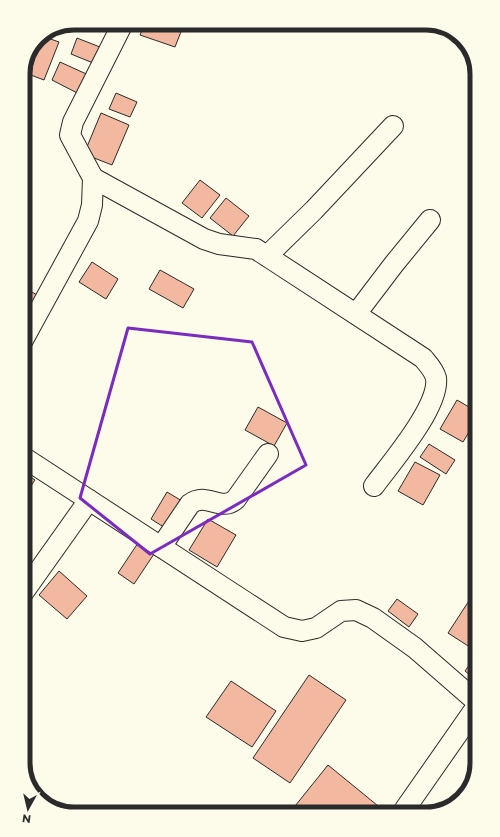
<svg xmlns="http://www.w3.org/2000/svg" width="500" height="837" font-family="Montserrat,sans-serif">
<style>
.building{fill:#f2b8a0;stroke:#2b2b2b}
.lines{fill:none;stroke-linecap:round;stroke-linejoin:round}
.street-casing{stroke:#2b2b2b;stroke-width:22}
.street{stroke:#fdfbea;stroke-width:20}
.marked{fill:none;stroke:#7b2cbf;stroke-width:3;stroke-linejoin:round}
.rim{fill:none;stroke:#2b2b2b;stroke-width:5}
</style>
<rect width="100%" height="100%" fill="#fdfbea"/>
<!-- building -->
<g class="building">
<path d="M145 23 184 24 175 47 140 35Z"/>
<path d="M42 36 59 42 44 80 23 72 38 38Z"/>
<path d="M77 38 105 49 98 65 71 54Z"/>
<path d="M60 62 93 77 83 96 52 80Z"/>
<path d="M116 93 137 102 130 117 109 109Z"/>
<path d="M101 113 129 125 112 165 84 154Z"/>
<path d="M200 180 220 195 202 218 182 203Z"/>
<path d="M226 198 249 216 233 236 210 218Z"/>
<path d="M92 262 118 279 106 299 79 282Z"/>
<path d="M160 270 194 289 183 308 149 289Z"/>
<path d="M23 287 39 296 23 325Z"/>
<path d="M457 400 474 410 475 422 463 442 440 429Z"/>
<path d="M258 407 287 423 274 446 245 430Z"/>
<path d="M429 444 455 460 446 474 420 457Z"/>
<path d="M415 462 440 475 423 505 398 491Z"/>
<path d="M23 472 35 480 23 497Z"/>
<path d="M167 492 187 504 170 531 151 519Z"/>
<path d="M208 519 236 535 217 567 189 550Z"/>
<path d="M138 543 154 554 134 584 118 573Z"/>
<path d="M23 555 29 559 23 567Z"/>
<path d="M59 571 87 596 67 619 39 595Z"/>
<path d="M476 590V651L448 633Z"/>
<path d="M397 599 418 614 409 627 388 611Z"/>
<path d="M476 656V680L465 671Z"/>
<path d="M309 675 346 700 290 783 253 758Z"/>
<path d="M231 681 276 711 252 747 206 717Z"/>
<path d="M328 765 383 810 291 811Z"/>
</g>
<g class="lines">
<defs>
<g id="street">
<path d="M93 178 204 239 219 244 256 249 423 358C428 364 434 370 436 378 440 406 391 463 374 486"/>
<path d="M267 256 314 210 393 126"/>
<path d="M356 314 394 264 430 220"/>
<path d="M23 340 88 221 92 205 93 178 70 135 73 122 123 23"/>
<path d="M23 457 284 627 302 631 316 628 341 611 356 610 373 618 415 648 477 702"/>
<path d="M161 547 190 504C207 491 221 513 236 499L268 454"/>
<path d="M23 593 89 500"/>
<path d="M405 809 477 706"/>
</g>
</defs>
<!-- street casing -->
<use href="#street" class="street-casing"/>
<!-- street -->
<use href="#street" class="street"/>
</g>
<!-- marked area -->
<path class="marked" d="M128 328 252 342 306 465 150 554 80 498Z"/>
<!-- crop -->
<path d="M0 0H500V837H0ZM74 30H426A44 44 0 0 1 470 74V763A44 44 0 0 1 426 807H74A44 44 0 0 1 30 763V74A44 44 0 0 1 74 30Z" fill="#fdfbea" fill-rule="evenodd"/>
<path class="rim" d="M74 30H426A44 44 0 0 1 470 74V763A44 44 0 0 1 426 807H74A44 44 0 0 1 30 763V74A44 44 0 0 1 74 30Z"/>
<!-- north arrow -->
<g transform="translate(28 809) rotate(188)" stroke="#fdfbea" stroke-width="3" paint-order="stroke">
<path d="M0-3L7 15L0 10L-7 15Z" fill="#2b2b2b"/>
<text y="-6" font-size="11" font-weight="bold" text-anchor="middle" fill="#2b2b2b">N</text>
</g>
</svg>
